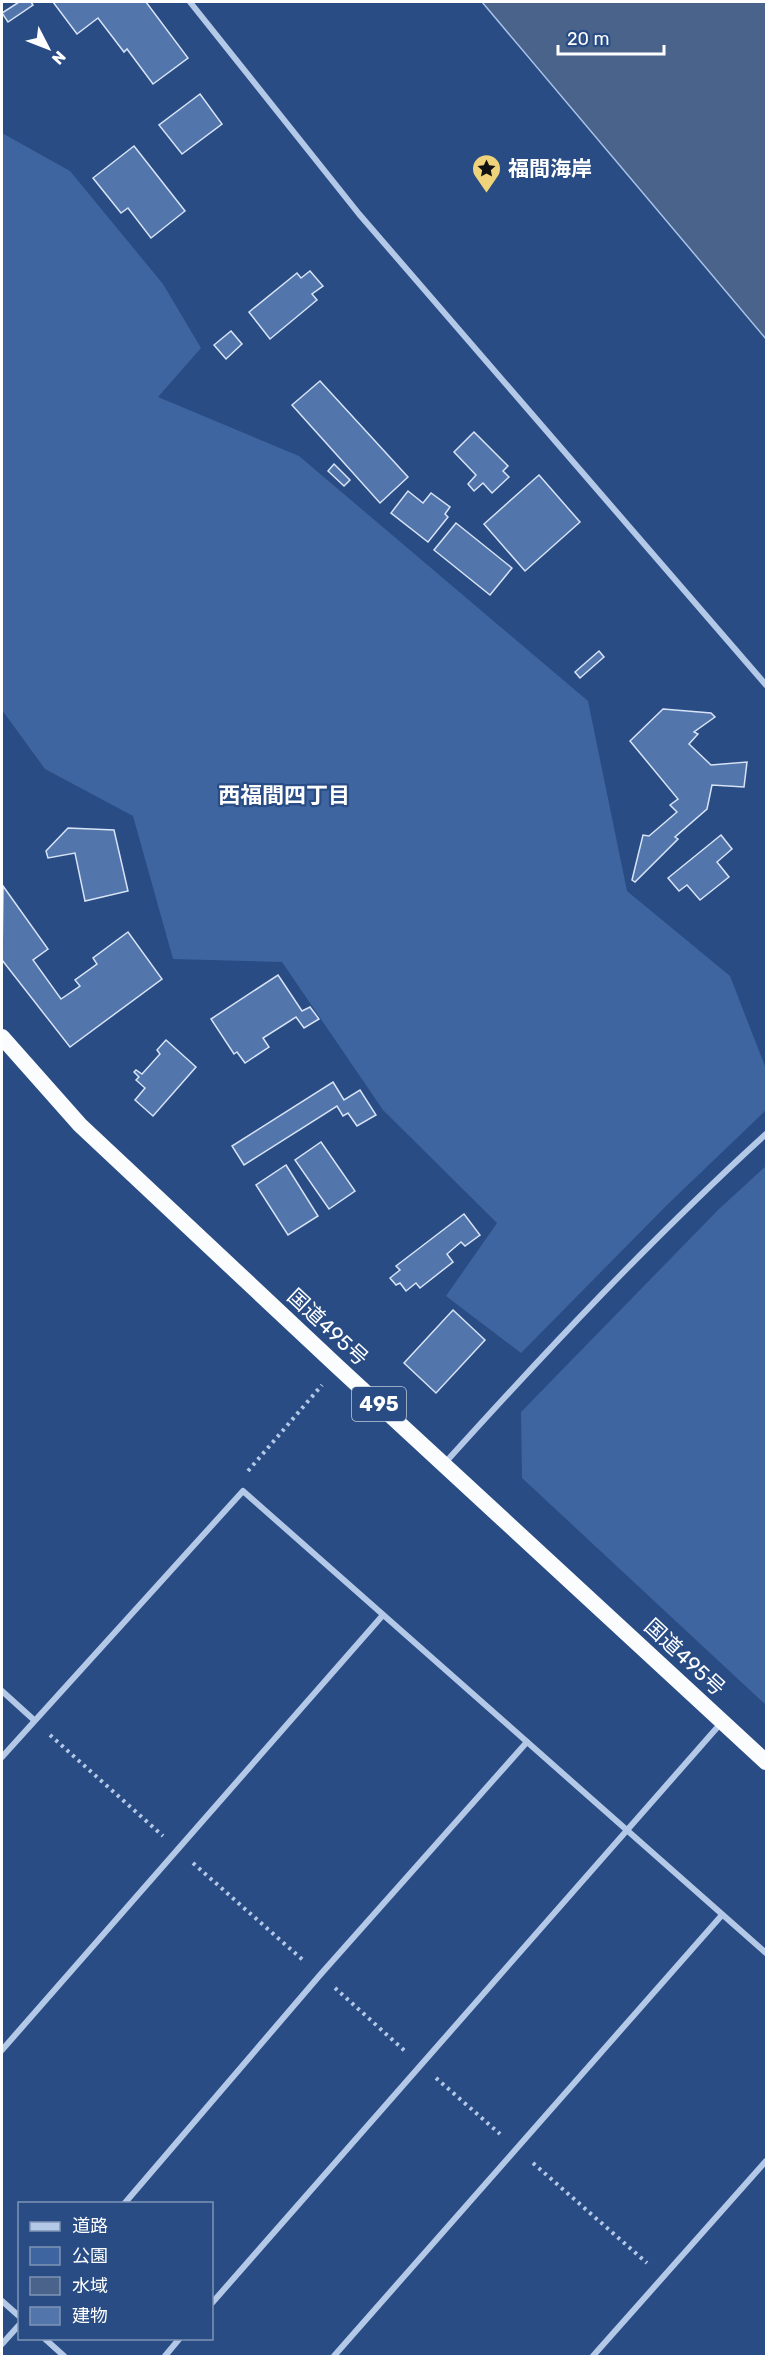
<svg xmlns="http://www.w3.org/2000/svg" width="768" height="2358" font-family="Rubik,'Noto Sans JP',sans-serif">
<style>
.green{fill:#3e65a0}
.water{fill:#4a638b;stroke:#a8c2e7;stroke-width:1.5}
.building{fill:#5275ab;stroke:#d7e3f6;stroke-width:1.5}
.lines{fill:none;stroke-linecap:round;stroke-linejoin:round}
.path{stroke:#b4c8e7;stroke-width:4;stroke-dasharray:3 4.5;stroke-linecap:butt}
.minor{stroke:#b4c8e7;stroke-width:6}
.trunk{stroke:#fafcfe;stroke-width:16}
.labels{text-anchor:middle;dominant-baseline:central;stroke-width:4.5;stroke-linejoin:round;paint-order:stroke}
.shield{fill:#294c84;stroke:#bfc9da;stroke-width:1.5}
.shield-label{font-size:20px;font-weight:bold;fill:#fff}
.poi-label{font-size:21px;font-weight:bold;fill:#fff;stroke:#294c84;text-anchor:start}
.street-label{font-size:21px;fill:#fff;stroke:#294c84}
.neighbourhood-label{font-size:22px;font-weight:bold;fill:#fff;stroke:#294c84}
</style>
<rect width="100%" height="100%" fill="#294c84"/>
<!-- green -->
<g class="green">
<path d="M2 133 70 171 163 284 201 348 158 397 299 456 588 701 627 891 730 976 766 1069V1110L667 1205 521 1353 446 1296 497 1223 383 1110 282 962 173 959 133 816 45 769 2 710Z"/>
<path d="M766 1166V1705L522 1478 521 1412 718 1210Z"/>
</g>
<!-- water -->
<path class="water" d="M482 2H766V339Z"/>
<!-- building -->
<g class="building">
<path d="M19 2H31L33 5 8 22 2 13Z"/>
<path d="M53 2H146L188 58 153 84 127 49 124 52 98 18 77 34Z"/>
<path d="M200 94 222 124 182 154 159 125Z"/>
<path d="M134 146 185 211 151 238 128 208 121 213 93 178Z"/>
<path d="M310 271 323 286 312 294 317 300 270 339 249 312 297 273 301 278Z"/>
<path d="M231 331 242 344 226 359 214 345Z"/>
<path d="M320 381 408 477 380 503 292 405Z"/>
<path d="M474 432 508 466 503 471 509 477 492 493 483 483 474 491 468 484 476 475 454 452Z"/>
<path d="M334 464 350 480 344 486 328 471Z"/>
<path d="M539 475 580 522 525 571 484 524Z"/>
<path d="M408 491 423 503 431 493 450 507 445 514 448 517 428 542 391 513Z"/>
<path d="M456 523 512 568 490 595 434 550Z"/>
<path d="M599 651 604 657 580 678 575 672Z"/>
<path d="M663 709 711 713 715 717 694 732 698 734 689 744 711 765 747 762 744 787 712 785 707 809 675 837 678 839 635 882 632 880 643 835 649 836 677 812 670 805 678 799 630 741Z"/>
<path d="M68 828 114 830 128 891 85 901 75 853 48 858 46 851Z"/>
<path d="M721 835 732 849 717 862 729 877 700 900 687 885 679 891 668 878Z"/>
<path d="M3 886 48 949 33 960 61 999 80 986 75 980 97 964 93 958 128 932 162 979 70 1047 2 960Z"/>
<path d="M278 975 302 1011 310 1007 319 1019 304 1028 296 1017 263 1038 269 1047 245 1063 237 1052 234 1054 211 1019Z"/>
<path d="M166 1040 196 1067 153 1116 135 1100 145 1088 136 1080 139 1077 134 1072 136 1070 142 1074 160 1054 157 1050Z"/>
<path d="M333 1082 344 1100 360 1090 376 1115 357 1126 348 1113 343 1116 337 1106 244 1165 232 1146Z"/>
<path d="M321 1142 355 1191 329 1209 295 1160Z"/>
<path d="M286 1165 318 1216 288 1235 256 1185Z"/>
<path d="M464 1214 480 1235 465 1246 461 1242 447 1254 453 1262 420 1288 416 1283 406 1291 400 1283 396 1285 390 1278 400 1270 396 1266Z"/>
<path d="M453 1310 485 1340 436 1393 404 1363Z"/>
</g>
<g class="lines">
<!-- path -->
<g class="path">
<path d="M248 1471 322 1385"/>
<path d="M50 1735 163 1836"/>
<path d="M193 1863 304 1961"/>
<path d="M335 1988 405 2051"/>
<path d="M436 2078 500 2134"/>
<path d="M533 2163 647 2263"/>
</g>
<!-- minor -->
<g class="minor">
<path d="M190 2 359 214 766 685"/>
<path d="M444 1464C547 1350 653 1237 766 1134"/>
<path d="M2 1691 34 1720"/>
<path d="M2 1757 243 1491 766 1953"/>
<path d="M2 2050 383 1615"/>
<path d="M124 2204 320 1975 527 1742"/>
<path d="M2 2301 20 2317"/>
<path d="M212 2303 722 1722"/>
<path d="M44 2338 64 2356"/>
<path d="M2 2344 20 2324"/>
<path d="M165 2356 180 2338"/>
<path d="M334 2356 722 1915"/>
<path d="M593 2356 766 2161"/>
</g>
<!-- trunk -->
<path class="trunk" d="M2 1037 80 1125 338 1367 766 1762"/>
</g>
<!-- icons -->
<defs>
<symbol id="sight-pin" viewBox="-11 -11 22 30"><path d="M0 17L-7.5 6A9.5 9.5 0 1 1 7.5 6Z" fill="#eed37b" stroke="#294c84"/><path d="M0-6L1.8-2.2L6-1.7L2.9 1.2L3.7 5.4L0 3.3L-3.7 5.4L-2.9 1.2L-6-1.7L-1.8-2.2Z" fill="#111"/></symbol>
</defs>
<g fill-rule="evenodd">
<use href="#sight-pin" x="470" y="152" width="33" height="45"/>
</g>
<g class="labels">
<!-- shield labels -->
<rect class="shield" x="352" y="1387" width="54" height="34" rx="4.5"/>
<g class="shield-label">
<text x="379" y="1404">495</text>
</g>
<!-- poi labels -->
<g class="poi-label">
<text x="508" y="168">福間海岸</text>
</g>
<!-- street labels -->
<g class="street-label">
<text transform="translate(328 1327) rotate(43)">国道495号</text>
<text transform="translate(685 1657) rotate(43)">国道495号</text>
</g>
<!-- neighbourhood labels -->
<g class="neighbourhood-label">
<text x="284" y="795">西福間四丁目</text>
</g>
</g>
<!-- border -->
<rect width="768" height="2358" fill="none" stroke="#ffffff" stroke-width="6"/>
<!-- legend -->
<rect x="18" y="2202" width="195" height="138" fill="#294c84" stroke="#7f94b5" stroke-width="1.5"/>
<rect x="30" y="2222" width="30" height="9" fill="#b4c8e7" stroke="#7f94b5" stroke-width="1.5"/>
<text x="72" y="2232" font-size="18" fill="#ffffff">道路</text>
<rect x="30" y="2247" width="30" height="18" fill="#3e65a0" stroke="#7f94b5" stroke-width="1.5"/>
<text x="72" y="2262" font-size="18" fill="#ffffff">公園</text>
<rect x="30" y="2277" width="30" height="18" fill="#4a638b" stroke="#7f94b5" stroke-width="1.5"/>
<text x="72" y="2292" font-size="18" fill="#ffffff">水域</text>
<rect x="30" y="2307" width="30" height="18" fill="#5275ab" stroke="#7f94b5" stroke-width="1.5"/>
<text x="72" y="2322" font-size="18" fill="#ffffff">建物</text>
<!-- north arrow -->
<g transform="translate(48 48) rotate(132)" stroke="#294c84" stroke-width="4.5" paint-order="stroke">
<path d="M0-4.5L10 22L0 15L-10 22Z" fill="#ffffff"/>
<text y="-9" font-size="16" font-weight="bold" text-anchor="middle" fill="#ffffff">N</text>
</g>
<!-- scale -->
<path d="M558 45v9h106v-9" fill="none" stroke="#ffffff" stroke-width="3"/>
<text x="567" y="45" font-size="18" fill="#ffffff" stroke="#294c84" stroke-width="4.5" paint-order="stroke">20 m</text>
</svg>
